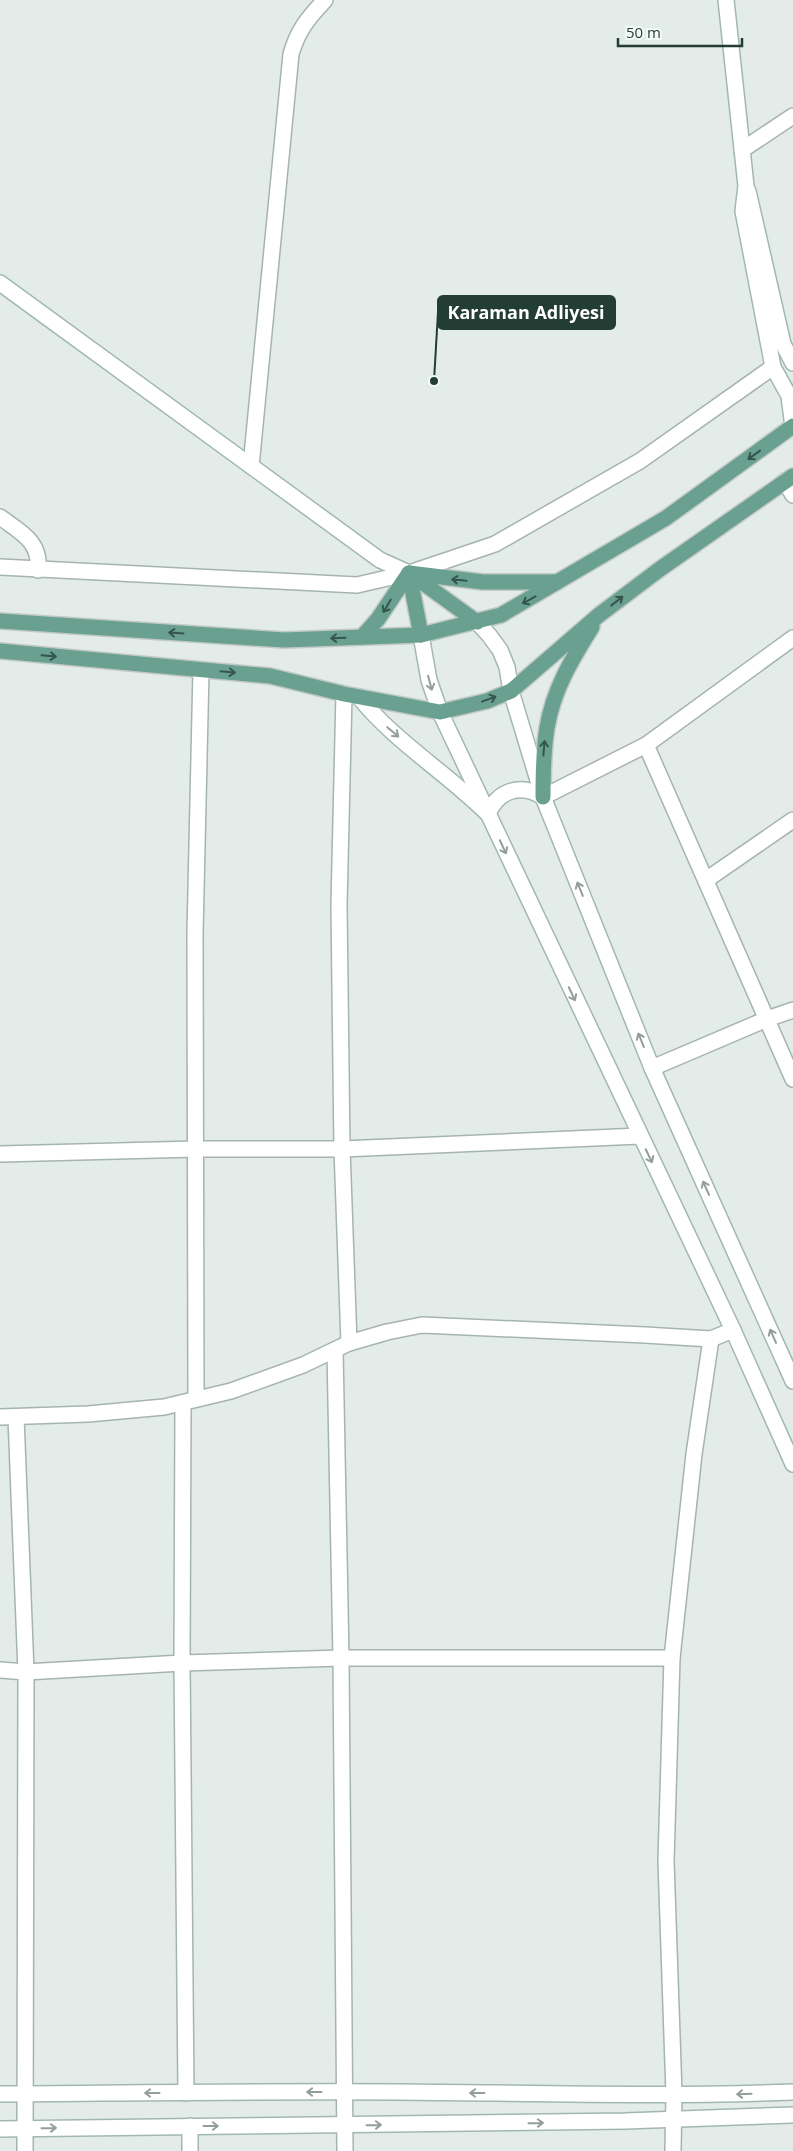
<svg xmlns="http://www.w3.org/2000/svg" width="793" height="2151" font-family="'Open Sans',sans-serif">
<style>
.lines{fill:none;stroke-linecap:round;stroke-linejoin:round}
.street-casing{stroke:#a6b4af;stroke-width:18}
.secondary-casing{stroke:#a2b8af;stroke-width:18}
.primary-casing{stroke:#c1c9c6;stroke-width:18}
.street{stroke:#fff;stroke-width:15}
.secondary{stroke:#fff;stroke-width:15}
.primary{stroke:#69a090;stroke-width:15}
.oneway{stroke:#34564c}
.oneway2{stroke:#919e9a}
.leader{fill:none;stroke:#233d35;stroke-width:2}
.callout-dot{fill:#233d35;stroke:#f4f9f6;stroke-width:2}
.callout{fill:#233d35;stroke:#233d35;stroke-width:2}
.callout-label{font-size:18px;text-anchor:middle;font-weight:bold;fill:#fff}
</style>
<rect width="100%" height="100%" fill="#e3ece8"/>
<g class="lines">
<defs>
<g id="street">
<path d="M742 150 793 116"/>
<path d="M251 466 291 54C298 30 308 18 325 0"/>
<path d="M785 481 793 495"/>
<path d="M0 517C20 532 41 541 38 570"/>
<path d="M0 567 357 585 409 573 495 544 640 461 773 367"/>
<path d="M344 694 339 905 342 1149 349 1343"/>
<path d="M646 745 793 1079"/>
<path d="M543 797 646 745 793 638"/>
<path d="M706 880 793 820"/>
<path d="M652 1068 767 1019 793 1010"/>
<path d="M0 1154 196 1149H342L640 1136"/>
<path d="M335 1350 341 1658 345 2151"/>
<path d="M196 1399 195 934 201 670"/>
<path d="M183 1403 182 1663 186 2093"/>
<path d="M0 1417 88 1414 164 1407 231 1391 303 1365 349 1343 387 1332 422 1325 645 1335 711 1339 733 1330"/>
<path d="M16 1417 26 1672 25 2151"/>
<path d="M0 1670 26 1672 182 1663 341 1658H672"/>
<path d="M190 2151V2126"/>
<path d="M673 2151 674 2094 666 1861 672 1658 694 1454 711 1339"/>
</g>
<g id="secondary">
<path d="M726 0 746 186 743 211 773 367 789 396 793 427"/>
<path d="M748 191 783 344 793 363"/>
<path d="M0 283 380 560 409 573"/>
<path d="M477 622 489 635 500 650 507 667 511 691 543 797 652 1068 793 1381"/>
<path d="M421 635 429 680 440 712 733 1330 793 1464"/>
<path d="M359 697C395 742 447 773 488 814 498 790 521 783 543 797"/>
<path d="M0 2094C133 2093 266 2091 399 2092 530 2093 662 2097 793 2092"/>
<path d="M0 2129 625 2121 793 2115"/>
</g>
<g id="primary">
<path d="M409 573 483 582H557"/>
<path d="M409 573 421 635"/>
<path d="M412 575 477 622"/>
<path d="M0 621 284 640 421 635 501 615 666 518 793 426"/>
<path d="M362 637 378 619 409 573"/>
<path d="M0 651 270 676 344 694 440 712 487 701 511 691 599 615 660 569 793 476"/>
<path d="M543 797C543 774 543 751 547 728 553 690 572 659 592 627"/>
</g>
</defs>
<!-- street casing -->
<use href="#street" class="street-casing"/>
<!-- secondary casing -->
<use href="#secondary" class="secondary-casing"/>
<!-- primary casing -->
<use href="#primary" class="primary-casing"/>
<!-- street -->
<use href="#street" class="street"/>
<!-- secondary -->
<use href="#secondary" class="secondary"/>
<!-- primary -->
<use href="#primary" class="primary"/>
</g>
<!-- one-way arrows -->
<defs><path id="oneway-shaft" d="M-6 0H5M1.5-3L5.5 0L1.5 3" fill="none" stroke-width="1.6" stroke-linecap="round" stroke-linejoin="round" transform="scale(1.25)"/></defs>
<g class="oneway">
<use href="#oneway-shaft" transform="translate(754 455) rotate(144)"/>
<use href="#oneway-shaft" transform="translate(459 580) rotate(-174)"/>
<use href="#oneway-shaft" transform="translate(529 600) rotate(151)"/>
<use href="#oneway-shaft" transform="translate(617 601) rotate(-38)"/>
<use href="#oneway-shaft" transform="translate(387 606) rotate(120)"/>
<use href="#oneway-shaft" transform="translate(176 633) rotate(-176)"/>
<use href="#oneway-shaft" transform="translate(338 638) rotate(178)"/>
<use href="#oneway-shaft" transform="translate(49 656) rotate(5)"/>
<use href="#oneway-shaft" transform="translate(228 672) rotate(5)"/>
<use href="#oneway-shaft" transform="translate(489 699) rotate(-20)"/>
<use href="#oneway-shaft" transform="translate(544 748) rotate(-85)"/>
</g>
<g class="oneway2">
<use href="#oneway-shaft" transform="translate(430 683) rotate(75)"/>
<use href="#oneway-shaft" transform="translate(393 732) rotate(40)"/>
<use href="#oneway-shaft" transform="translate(503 847) rotate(65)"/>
<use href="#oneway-shaft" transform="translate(580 889) rotate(-112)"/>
<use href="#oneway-shaft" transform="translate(572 994) rotate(65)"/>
<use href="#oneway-shaft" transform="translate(641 1040) rotate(-112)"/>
<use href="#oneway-shaft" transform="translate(649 1156) rotate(64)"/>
<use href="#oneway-shaft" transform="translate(706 1188) rotate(-114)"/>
<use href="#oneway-shaft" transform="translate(773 1336) rotate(-114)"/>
<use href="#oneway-shaft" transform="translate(314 2092) rotate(180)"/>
<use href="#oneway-shaft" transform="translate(152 2093) rotate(180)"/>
<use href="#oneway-shaft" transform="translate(477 2093) rotate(-180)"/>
<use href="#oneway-shaft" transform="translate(744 2094) rotate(178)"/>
<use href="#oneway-shaft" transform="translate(536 2123) rotate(-1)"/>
<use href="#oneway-shaft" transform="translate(374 2125) rotate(-1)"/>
<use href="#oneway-shaft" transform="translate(211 2126)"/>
<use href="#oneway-shaft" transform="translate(49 2128) rotate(-1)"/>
</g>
<!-- callouts -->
<path class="leader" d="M434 381L438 312"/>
<circle class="callout-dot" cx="434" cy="381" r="5"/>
<rect class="callout" x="438" y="296" width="177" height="33" rx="5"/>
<g class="callout-label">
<text x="526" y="319">Karaman Adliyesi</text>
</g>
<!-- scale -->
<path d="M618 38v8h124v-8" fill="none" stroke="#233d35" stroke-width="2.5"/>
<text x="626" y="38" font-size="15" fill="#233d35" stroke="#f4f9f6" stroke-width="4" paint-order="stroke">50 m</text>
</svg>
